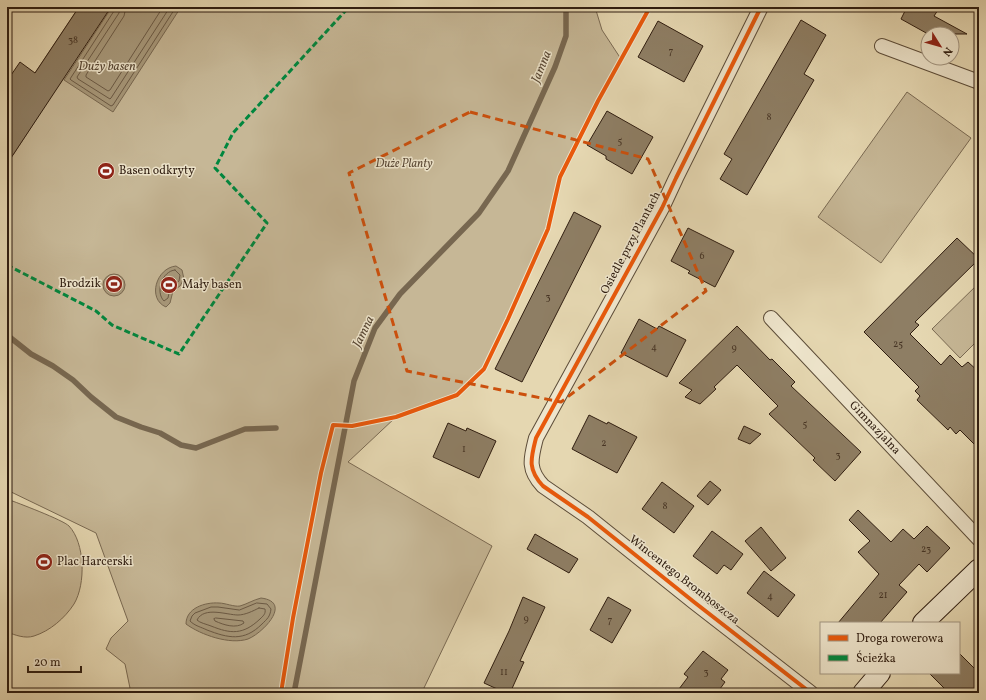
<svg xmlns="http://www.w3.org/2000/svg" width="986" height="700" font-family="Vollkorn,serif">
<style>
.green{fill:#c6b796;stroke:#7a6a53}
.water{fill:#a7987a;stroke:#776750}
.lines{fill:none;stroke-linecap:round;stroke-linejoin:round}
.shore{stroke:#6b5a45;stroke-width:1}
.stream{stroke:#776750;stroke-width:5.5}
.building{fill:#8e7e64;stroke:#2f1d10}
.street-casing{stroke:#5c4c38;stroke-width:16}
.secondary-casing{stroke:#2f1d10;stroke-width:22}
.street{stroke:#eee5cc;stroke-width:14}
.secondary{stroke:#eee5cc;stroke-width:20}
.quiet{stroke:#00873e;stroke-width:3;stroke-dasharray:6 3;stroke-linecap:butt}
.cycleway-casing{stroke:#eee5cc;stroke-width:6}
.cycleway{stroke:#e8590c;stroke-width:4}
.marked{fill:none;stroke:#cc500d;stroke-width:3;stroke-dasharray:8 5;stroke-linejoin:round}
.labels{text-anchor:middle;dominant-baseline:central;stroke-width:3;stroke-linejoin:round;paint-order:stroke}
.number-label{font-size:10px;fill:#473525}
.park-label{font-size:12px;font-style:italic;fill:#5c4b38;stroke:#eee5cc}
.poi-label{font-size:12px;fill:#2f1d10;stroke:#eee5cc;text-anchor:start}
.street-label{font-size:12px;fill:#2f1d10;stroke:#eee5cc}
.water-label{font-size:13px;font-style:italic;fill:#594835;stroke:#eee5cc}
</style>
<rect width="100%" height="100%" fill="#e5d7b1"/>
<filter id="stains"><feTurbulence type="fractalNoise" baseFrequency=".005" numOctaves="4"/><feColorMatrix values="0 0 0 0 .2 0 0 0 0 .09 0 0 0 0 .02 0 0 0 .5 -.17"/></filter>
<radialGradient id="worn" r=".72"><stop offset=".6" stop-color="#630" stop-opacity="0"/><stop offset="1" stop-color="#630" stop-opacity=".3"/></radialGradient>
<!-- green -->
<g class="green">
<path d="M79 7H595L602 30 621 59 560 177 548 229 508 319 484 369 457 395 396 417 348 462 492 546 423 690 430 693H131L125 664 106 649 111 638 128 621 96 533 7 490V152L13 155 57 87 35 73Z"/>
<path d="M907 92 971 138 881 263 818 217Z"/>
<path d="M979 283V339L960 358 932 329Z"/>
<path d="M7 499C18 503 63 520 69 526 85 543 86 584 74 604 65 618 50 631 34 636 25 639 15 635 7 632Z"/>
</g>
<!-- water -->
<g class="water">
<path d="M112 7H181L113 112 64 80Z"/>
<path d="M176 266 182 270 184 279 180 286 173 291 170 303 166 307C147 299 156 268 176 266Z"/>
<circle cx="114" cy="285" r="11"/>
<path d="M261 598C293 602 263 633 248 639 230 645 201 635 186 624 186 608 205 602 219 603 225 603 234 607 240 606 247 604 253 600 261 598Z"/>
</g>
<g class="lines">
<!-- shore -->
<g class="shore">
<path d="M115 7 114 11 70 79 71 80 111 106 113 105 176 7"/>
<path d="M120 7 119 13 77 77 78 79 110 99 111 98 170 7"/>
<path d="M126 7 124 16 86 75V77L108 91 110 90 163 7"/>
<path d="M175 270 180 275 179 281 170 288 168 298 164 301C155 292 162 271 175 270Z"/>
<circle cx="114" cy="285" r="7"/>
<path d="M257 603 267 604 271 609C270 617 267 619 262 624 244 642 228 638 207 630 201 627 195 626 190 621L192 616 195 613 211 607H218L239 610Z"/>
<path d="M259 608 265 609C266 614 263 616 260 619 243 635 231 634 211 626 206 624 200 623 197 620 204 606 227 615 238 615 245 615 253 611 259 608Z"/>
<path d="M216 618 243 621 244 623C236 629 224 625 215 621L214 619Z"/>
</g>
<!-- stream -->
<g class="stream">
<path d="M7 335 31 354 53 366 73 380 91 397 116 417 141 427 160 433 181 445 196 448 245 429 276 428"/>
<path d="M294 693 354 381 375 328 400 294 479 213 508 171 555 67 566 36V7"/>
</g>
</g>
<!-- building -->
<g class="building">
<path d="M79 7H111L7 164V81L20 62 35 73Z"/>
<path d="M907 7H940L934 16 967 34H928L901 19Z"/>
<path d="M801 20 826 35 804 74 814 80 747 195 720 179 732 159 724 154Z"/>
<path d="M658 21 703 46 684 82 638 57Z"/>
<path d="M607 111 653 137 632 174 606 159V156L587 145Z"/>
<path d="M574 212 601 226 522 382 495 369Z"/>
<path d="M688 228 734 251 715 287 688 273 690 271 671 261Z"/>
<path d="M957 238 979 259 915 322 919 325 910 334 941 365 950 355 962 367 968 362 979 372V449L960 430 956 434 950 427 948 430 917 400 920 396 915 391 919 387 864 332Z"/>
<path d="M639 319 657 329 659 326 686 340 667 377 621 353Z"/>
<path d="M737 326 770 360 772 359 795 382 791 386 861 452 835 481 813 460 815 458 769 414 778 406 737 365 714 387 716 389 700 404 685 397 692 390 679 383Z"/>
<path d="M589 415 607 424 608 422 637 437 617 473 572 449Z"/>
<path d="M448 423 466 431 467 428 496 441 479 478 433 457Z"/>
<path d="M744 426 761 434 750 444 738 439Z"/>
<path d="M710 481 721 490 708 505 697 496Z"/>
<path d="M662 482 694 506 674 533 642 509Z"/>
<path d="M858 510 891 542 903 529 914 539 927 526 950 548 927 572 919 564 899 585 907 592 880 623H838L879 574 858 552 870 541 849 520Z"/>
<path d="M761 527 786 558 771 571 745 541Z"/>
<path d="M712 531 743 554 731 570 724 565 717 574 693 556Z"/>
<path d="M535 534 578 559 569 573 527 549Z"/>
<path d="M764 571 795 595 778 617 747 593Z"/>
<path d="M523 597 545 607 520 661 524 662 510 693H506L484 683 509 631Z"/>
<path d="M608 597 631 610 612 643 590 630Z"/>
<path d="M703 651 728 670 721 679 725 682 717 693H676L688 677 684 674Z"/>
<path d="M959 653 979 673V693H949L929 673H959Z"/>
</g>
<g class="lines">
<defs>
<g id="street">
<path d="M761 7 676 178 662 208 536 438C531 458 527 469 543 486L588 517 694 602 811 693"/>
<path d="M882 46 979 82"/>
<path id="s1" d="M771 318 979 539"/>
</g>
<g id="secondary">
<path d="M923 623 979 569"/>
<path d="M863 693 880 673"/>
</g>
</defs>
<!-- street casing -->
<use href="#street" class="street-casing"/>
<!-- secondary casing -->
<use href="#secondary" class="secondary-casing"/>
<!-- street -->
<use href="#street" class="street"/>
<!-- secondary -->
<use href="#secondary" class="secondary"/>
<!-- quiet -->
<path class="quiet" d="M7 265 96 311 112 325 179 354 267 223 215 168 233 133 349 7"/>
<defs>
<g id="cycleway">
<path d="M761 7 676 178 662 208 536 438C531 458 527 469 543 486L588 517 694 602 811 693"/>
<path d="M281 693 293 618 321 473 333 425 352 426 396 417 457 395 484 369 508 319 548 229 560 177 598 101 650 7"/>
</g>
</defs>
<!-- cycleway casing -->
<use href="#cycleway" class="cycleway-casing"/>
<!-- cycleway -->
<use href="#cycleway" class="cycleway"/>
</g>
<!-- marked area -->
<path class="marked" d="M470 112 648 159 706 291 561 402 407 371 349 173Z"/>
<!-- icons -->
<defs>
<symbol id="stadium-disc" viewBox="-11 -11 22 22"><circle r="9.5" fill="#8f2418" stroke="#eee5cc"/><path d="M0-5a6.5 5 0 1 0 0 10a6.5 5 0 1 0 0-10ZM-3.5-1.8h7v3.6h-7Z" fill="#fff"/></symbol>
</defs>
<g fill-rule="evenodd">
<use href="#stadium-disc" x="96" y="161" width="20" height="20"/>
<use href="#stadium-disc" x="104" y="274" width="20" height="20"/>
<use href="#stadium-disc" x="159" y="275" width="20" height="20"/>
<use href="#stadium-disc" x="34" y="552" width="20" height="20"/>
</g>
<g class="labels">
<!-- number labels -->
<g class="number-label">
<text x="73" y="40">38</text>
<text x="671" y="51">7</text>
<text x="769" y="117">8</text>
<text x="620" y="141">5</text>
<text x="702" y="256">6</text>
<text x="548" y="297">3</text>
<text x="898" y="344">25</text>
<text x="654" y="347">4</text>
<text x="734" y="348">9</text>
<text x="805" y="424">5</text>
<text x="604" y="443">2</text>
<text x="464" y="449">1</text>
<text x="838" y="455">3</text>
<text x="665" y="506">8</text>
<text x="926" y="549">23</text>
<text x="883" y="595">21</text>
<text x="770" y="596">4</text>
<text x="526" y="619">9</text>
<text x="610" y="620">7</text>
<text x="504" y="672">11</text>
<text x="706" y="672">3</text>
</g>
<!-- park labels -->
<g class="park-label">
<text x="404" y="164">Duże Planty</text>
</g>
<!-- poi labels -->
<g class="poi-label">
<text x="119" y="171">Basen odkryty</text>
<text x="101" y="284" text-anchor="end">Brodzik</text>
<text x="182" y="285">Mały basen</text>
<text x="57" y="562">Plac Harcerski</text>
</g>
<!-- street labels -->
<g class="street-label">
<text transform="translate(631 243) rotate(-62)">Osiedle przy Plantach</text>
<text stroke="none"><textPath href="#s1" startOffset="151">Gimnazjalna</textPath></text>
<text transform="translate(684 580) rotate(38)">Wincentego Bromboszcza</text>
</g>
<!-- water labels -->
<g class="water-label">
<text x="107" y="67">Duży basen</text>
<text transform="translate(542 67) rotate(-68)">Jamna</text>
<text transform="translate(364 332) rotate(-64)">Jamna</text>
</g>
</g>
<!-- margin -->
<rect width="986" height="700" fill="none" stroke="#e5d7b1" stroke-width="24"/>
<rect x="8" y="8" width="970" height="684" fill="none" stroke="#2f1d10" stroke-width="2"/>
<rect x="12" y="12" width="962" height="676" fill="none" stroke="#2f1d10"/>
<!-- legend -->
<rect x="820" y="622" width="140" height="52" fill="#eee5cc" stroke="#a29581"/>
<rect x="828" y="635" width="20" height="6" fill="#e8590c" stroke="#a29581"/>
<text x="856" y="642" font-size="12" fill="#2f1d10">Droga rowerowa</text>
<rect x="828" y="655" width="20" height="6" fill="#00873e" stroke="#a29581"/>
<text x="856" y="662" font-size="12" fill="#2f1d10">Ścieżka</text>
<!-- north arrow -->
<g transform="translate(940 46) rotate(127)"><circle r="19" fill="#eee5cc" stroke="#a29581"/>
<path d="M0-3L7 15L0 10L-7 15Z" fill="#8f2418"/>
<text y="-6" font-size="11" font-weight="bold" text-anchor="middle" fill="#2f1d10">N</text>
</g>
<!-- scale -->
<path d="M28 666v6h53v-6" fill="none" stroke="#2f1d10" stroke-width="2"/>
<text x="34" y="666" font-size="12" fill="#2f1d10" stroke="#eee5cc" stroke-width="3" paint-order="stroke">20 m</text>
<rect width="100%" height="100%" filter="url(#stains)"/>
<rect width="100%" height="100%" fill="url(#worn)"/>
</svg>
